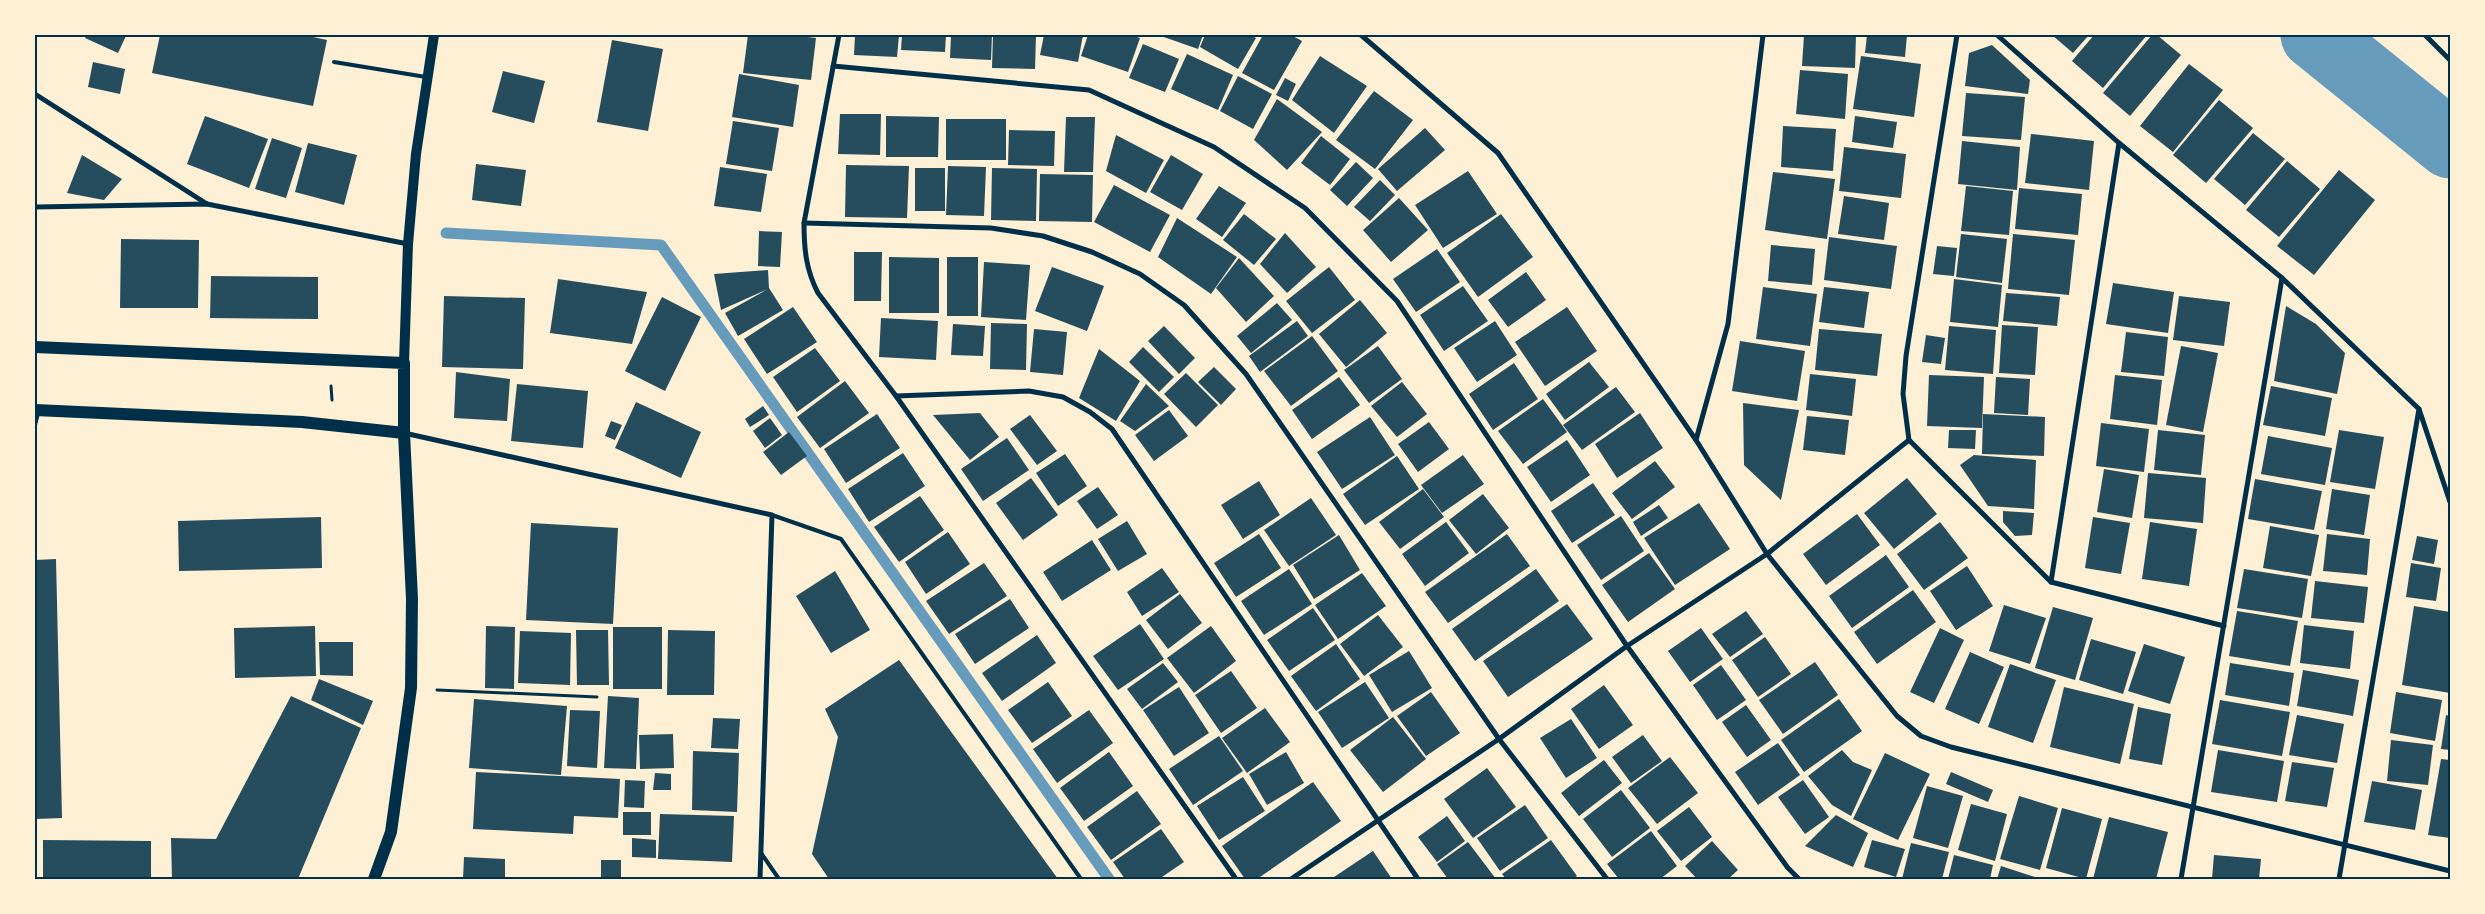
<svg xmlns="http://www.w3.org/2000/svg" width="2485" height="914" font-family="'Libre Baskerville',serif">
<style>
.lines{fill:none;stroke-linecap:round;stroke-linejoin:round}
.stream{stroke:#669bbc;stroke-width:11}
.river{stroke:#669bbc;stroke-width:69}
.building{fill:#264d5e}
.path{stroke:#003049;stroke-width:3}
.service{stroke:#003049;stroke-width:4}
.minor{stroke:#003049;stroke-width:5}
.secondary{stroke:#003049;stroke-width:10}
.primary{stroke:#003049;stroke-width:12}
.neatline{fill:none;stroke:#003049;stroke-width:2}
</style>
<rect width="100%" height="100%" fill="#fdf0d5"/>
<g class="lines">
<!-- stream -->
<path class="stream" d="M446 233 661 245 1109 879"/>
<!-- river -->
<path class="river" d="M2315 35 2450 144"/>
</g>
<!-- building -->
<g class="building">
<path d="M87 35H124L126 36 118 53 85 38Z"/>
<path d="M160 35H304L327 40 313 106 152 73Z"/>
<path d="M748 35H791L816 38 811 80 743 73Z"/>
<path d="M855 35H899L897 57 854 55Z"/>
<path d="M902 35H946L945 52 901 50Z"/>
<path d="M951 35H992L991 60 950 58Z"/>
<path d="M993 35H1036L1035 69 992 68Z"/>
<path d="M1044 35H1083L1078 62 1040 55Z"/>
<path d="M1088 35H1130L1140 38 1128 72 1081 56Z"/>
<path d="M1158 35H1203L1198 49Z"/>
<path d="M1205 35H1251L1256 38 1238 69 1200 47Z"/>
<path d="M1263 35H1291L1302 41 1274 90 1242 73Z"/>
<path d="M1804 35H1856L1855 68 1802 66Z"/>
<path d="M1867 35H1907L1905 57 1865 53Z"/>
<path d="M2052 35H2089L2073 53Z"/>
<path d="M2094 35H2147L2103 88 2072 61Z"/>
<path d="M2152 35H2157L2181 55 2130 116 2103 93Z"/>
<path d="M612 40 663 49 648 131 597 122Z"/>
<path d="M1143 44 1179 59 1165 92 1129 78Z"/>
<path d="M1992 45 2030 80 2028 94 1965 86 1969 53Z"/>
<path d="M1187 54 1233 75 1218 110 1171 89Z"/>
<path d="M1320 56 1367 86 1334 133 1292 100Z"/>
<path d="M1861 56 1921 64 1914 117 1853 109Z"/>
<path d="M93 62 125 69 120 94 88 87Z"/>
<path d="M2189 64 2223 90 2173 152 2140 126Z"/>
<path d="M1800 70 1848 74 1845 119 1796 114Z"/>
<path d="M503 71 545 81 534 123 492 112Z"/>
<path d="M739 74 799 85 793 127 732 117Z"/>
<path d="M1238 76 1272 94 1253 129 1220 111Z"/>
<path d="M1285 78 1296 84 1288 101 1276 95Z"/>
<path d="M1374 91 1413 120 1375 169 1336 140Z"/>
<path d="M1966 93 2025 97 2021 140 1962 136Z"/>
<path d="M1277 99 1322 132 1287 170 1254 140Z"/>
<path d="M2219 100 2253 128 2206 183 2173 155Z"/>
<path d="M840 114H881L880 155 838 154Z"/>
<path d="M205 116 268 139 249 188 187 164Z"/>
<path d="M886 116 939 117 938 157H886Z"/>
<path d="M1855 116 1897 122 1893 148 1852 142Z"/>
<path d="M1066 117H1095L1093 172H1064Z"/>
<rect x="946" y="119" width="60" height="41"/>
<path d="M733 121 779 128 772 171 726 164Z"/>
<path d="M1783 126 1836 129 1833 171 1781 167Z"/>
<path d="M1425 128 1445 150 1397 191 1378 169Z"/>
<path d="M1009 130 1055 131 1054 166 1008 165Z"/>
<path d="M2253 133 2285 159 2245 205 2214 179Z"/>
<path d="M2031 134 2094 141 2089 190 2025 183Z"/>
<path d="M1116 135 1164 160 1146 193 1106 171Z"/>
<path d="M1321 136 1350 159 1330 185 1301 163Z"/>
<path d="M272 138 302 148 286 198 255 189Z"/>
<path d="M1962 141 2020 147 2017 190 1958 184Z"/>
<path d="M308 143 357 155 344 205 295 192Z"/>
<path d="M1844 147 1906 154 1901 198 1839 191Z"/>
<path d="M82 155 122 179 104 200 67 193Z"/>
<path d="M1171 155 1203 174 1182 210 1150 192Z"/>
<path d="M2287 161 2320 189 2279 237 2246 210Z"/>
<path d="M1356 162 1373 178 1347 206 1330 190Z"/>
<path d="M476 164 526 170 521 206 472 200Z"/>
<path d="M846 165 909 166 907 218 845 217Z"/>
<path d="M948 166 986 167 984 216 946 215Z"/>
<path d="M720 167 767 174 761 212 714 206Z"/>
<rect x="915" y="168" width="30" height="43"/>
<path d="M992 168 1037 169 1036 221 991 220Z"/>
<path d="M2339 170 2375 200 2314 275 2277 246Z"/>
<path d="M1468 171 1497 214 1443 248 1415 205Z"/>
<path d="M1773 172 1835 179 1827 239 1765 230Z"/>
<path d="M1040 174 1093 175 1092 222 1039 221Z"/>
<path d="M1380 180 1395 195 1370 221 1354 207Z"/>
<path d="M1114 185 1170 215 1150 252 1094 222Z"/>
<path d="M1219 186 1246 203 1222 237 1196 219Z"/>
<path d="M1966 186 2013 191 2009 235 1961 231Z"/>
<path d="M2019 188 2082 194 2078 235 2015 229Z"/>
<path d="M1844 196 1889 203 1884 240 1838 234Z"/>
<path d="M1399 198 1428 230 1391 262 1363 230Z"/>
<path d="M1244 214 1276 239 1254 265 1223 240Z"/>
<path d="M1501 214 1533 257 1478 297 1447 253Z"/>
<path d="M1177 218 1237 257 1211 294 1158 257Z"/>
<path d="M759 231 782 232 780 267 758 266Z"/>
<path d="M1285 233 1316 267 1287 293 1260 264Z"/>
<path d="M1961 234 2007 239 2002 283 1956 277Z"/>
<path d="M2013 234 2075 240 2069 295 2008 289Z"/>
<path d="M1829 237 1897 246 1891 289 1824 280Z"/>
<path d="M121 239 199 240 198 308H120Z"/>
<path d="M1771 245 1815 249 1812 285 1768 281Z"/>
<path d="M1937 246 1957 248 1954 276 1933 274Z"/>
<path d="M1437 249 1460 282 1416 312 1393 279Z"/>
<path d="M854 252H882L881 301H854Z"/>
<path d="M889 257 939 258V313H889Z"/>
<rect x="947" y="257" width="31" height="59"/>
<path d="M1239 258 1274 296 1246 322 1216 288Z"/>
<path d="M984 262 1030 265 1026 320 981 317Z"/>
<path d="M1052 267 1104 286 1087 331 1035 311Z"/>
<path d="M1329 267 1355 300 1312 333 1286 301Z"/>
<path d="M768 270 769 288 783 310 738 336 725 313 768 289 721 310 714 274Z"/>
<path d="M1526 272 1546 300 1508 327 1488 300Z"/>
<path d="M211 276 318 277V319L210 318Z"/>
<path d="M558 279 647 292 632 344 550 333Z"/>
<path d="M1954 279 2002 285 1998 327 1950 322Z"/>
<path d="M2113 283 2174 292 2168 333 2106 324Z"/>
<path d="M1463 286 1488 321 1444 351 1420 315Z"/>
<path d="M1763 287 1817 294 1810 346 1756 339Z"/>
<path d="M1824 287 1869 292 1864 328 1819 322Z"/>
<path d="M2006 293 2060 297 2057 326 2003 321Z"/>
<path d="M444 296 525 298 523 369 442 367Z"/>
<path d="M2179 296 2230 302 2224 346 2173 340Z"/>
<path d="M662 297 701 317 665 391 625 371Z"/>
<path d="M1360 300 1387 333 1346 367 1319 334Z"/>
<path d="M1277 303 1292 320 1251 353 1237 336Z"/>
<path d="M2286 306 2316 324 2345 353 2337 394 2274 381Z"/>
<path d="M793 307 817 342 767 374 744 339Z"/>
<path d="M1567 307 1597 351 1545 386 1515 342Z"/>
<path d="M881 318 938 321 936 360 879 357Z"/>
<path d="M1297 321 1308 336 1260 372 1249 356Z"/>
<path d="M1495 321 1517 355 1477 382 1454 348Z"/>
<path d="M991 323 1027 324 1026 370 990 369Z"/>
<path d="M953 324 985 326 983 356 951 355Z"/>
<path d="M2002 325 2038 327 2035 375 1999 373Z"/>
<path d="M1164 326 1195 358 1179 374 1148 341Z"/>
<path d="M1949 326 1996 330 1993 374 1945 370Z"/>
<path d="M1034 329 1067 332 1063 375 1030 372Z"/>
<path d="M1819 329 1882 334 1877 376 1815 370Z"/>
<path d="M2126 332 2168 337 2164 376 2121 372Z"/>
<path d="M1926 335 1945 338 1941 364 1922 362Z"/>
<path d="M1312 336 1338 371 1291 406 1264 371Z"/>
<path d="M1740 341 1805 351 1797 401 1732 391Z"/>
<path d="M1378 346 1402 379 1369 403 1344 370Z"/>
<path d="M2181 346 2218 353 2203 432 2166 425Z"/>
<path d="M1143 347 1174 377 1159 392 1129 362Z"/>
<path d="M815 348 840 381 797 412 773 377Z"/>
<path d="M1099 349 1140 381 1116 421 1079 398Z"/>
<path d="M1589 362 1609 387 1565 420 1546 394Z"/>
<path d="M1514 363 1538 399 1493 430 1469 394Z"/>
<path d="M1214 367 1236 389 1221 405 1198 382Z"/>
<path d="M456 372 510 379 507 421 454 418Z"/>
<path d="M1186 373 1218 405 1196 427 1164 394Z"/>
<path d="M1810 374 1856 379 1852 416 1806 410Z"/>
<path d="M1929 375 1984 377 1982 428 1927 426Z"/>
<path d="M2115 375 2162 380 2157 425 2110 419Z"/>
<path d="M1339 377 1360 405 1312 439 1292 410Z"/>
<path d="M1996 377 2030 379 2028 415 1994 413Z"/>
<path d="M845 381 869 413 820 448 797 417Z"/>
<path d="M1402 382 1427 414 1397 437 1371 406Z"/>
<path d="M517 384 588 391 583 448 511 441Z"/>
<path d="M1146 384 1169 406 1135 431 1120 421Z"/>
<path d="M2271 386 2332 398 2325 436 2263 425Z"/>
<path d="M1616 387 1635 412 1582 450 1563 425Z"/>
<path d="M1543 399 1567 432 1523 464 1498 431Z"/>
<path d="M636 402 701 432 681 478 615 448Z"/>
<path d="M1743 403 1799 410 1781 500 1744 465Z"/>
<path d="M763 406 769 415 750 427 745 419Z"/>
<path d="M1169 410 1188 436 1154 461 1135 435Z"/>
<path d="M980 413 999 437 970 460 933 415Z"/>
<path d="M1640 413 1663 448 1617 478 1595 444Z"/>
<path d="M877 414 900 448 846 483 824 449Z"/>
<path d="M1983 414 2045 417 2044 456 1982 454Z"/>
<path d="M1030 415 1057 451 1037 465 1010 429Z"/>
<path d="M1807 416 1849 420 1845 455 1803 450Z"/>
<path d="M1370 417 1395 455 1342 489 1317 452Z"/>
<path d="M770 418 782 435 765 448 753 431Z"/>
<path d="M611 421 622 425 615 440 605 436Z"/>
<path d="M1429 422 1449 449 1418 472 1398 444Z"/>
<path d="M2101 423 2149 429 2144 472 2096 466Z"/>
<path d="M1949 430H1976L1975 449 1948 448Z"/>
<path d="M2158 430 2205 435 2201 475 2154 470Z"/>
<path d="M2339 430 2384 437 2375 489 2330 482Z"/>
<path d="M789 432 807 456 781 475 763 452Z"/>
<path d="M2268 436 2332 448 2325 485 2261 474Z"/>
<path d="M1007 438 1029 470 983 501 961 469Z"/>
<path d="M1567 440 1590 475 1551 502 1527 467Z"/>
<path d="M903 453 925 486 869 522 848 489Z"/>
<path d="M1065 454 1087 486 1058 506 1036 473Z"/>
<path d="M1463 455 1484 484 1442 513 1421 485Z"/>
<path d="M1974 455 2036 460 2034 509 1988 506 1960 465Z"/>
<path d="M1397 456 1419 489 1365 525 1343 494Z"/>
<path d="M1655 461 1675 487 1632 519 1612 493Z"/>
<path d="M2104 469 2139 475 2132 518 2097 512Z"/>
<path d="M2148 473 2206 478 2203 523 2144 518Z"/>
<path d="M1031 478 1058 515 1023 540 996 503Z"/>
<path d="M1907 478 1937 514 1894 549 1864 513Z"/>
<path d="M2255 479 2322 491 2314 530 2248 519Z"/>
<path d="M1259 481 1280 515 1243 539 1221 505Z"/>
<path d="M1593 483 1615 515 1572 543 1551 511Z"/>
<path d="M1098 487 1118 515 1097 529 1077 501Z"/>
<path d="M1423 489 1444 517 1400 549 1379 522Z"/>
<path d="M2332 489 2370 495 2364 535 2326 529Z"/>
<path d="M1483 494 1509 528 1476 554 1449 520Z"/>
<path d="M920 496 944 530 899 562 874 527Z"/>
<path d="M1311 498 1336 535 1289 566 1264 530Z"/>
<path d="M1699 503 1730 549 1675 585 1644 538Z"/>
<path d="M1659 505 1668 518 1641 536 1633 522Z"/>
<path d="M2003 511 2034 513 2032 535 2015 536 2003 522Z"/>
<path d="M1857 514 1880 545 1826 585 1803 554Z"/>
<path d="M1621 516 1644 551 1601 580 1577 545Z"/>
<path d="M321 517 322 568 179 571 178 521Z"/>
<path d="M2093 517 2130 523 2121 574 2085 568Z"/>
<path d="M1127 521 1147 554 1118 571 1098 539Z"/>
<path d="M1446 522 1469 553 1425 586 1402 554Z"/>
<path d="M1940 522 1968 558 1924 590 1897 554Z"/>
<path d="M2150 522 2197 529 2189 586 2142 579Z"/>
<path d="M531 523 618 528 613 624 526 620Z"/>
<path d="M2270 526 2319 535 2311 576 2263 568Z"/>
<path d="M948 532 970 564 926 594 905 562Z"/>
<path d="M1259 534 1281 568 1236 597 1214 563Z"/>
<path d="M1507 534 1530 566 1448 623 1425 592Z"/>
<path d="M2327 534 2370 539 2367 575 2323 571Z"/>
<path d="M1339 535 1360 570 1314 599 1293 565Z"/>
<path d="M2417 536 2438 540 2434 564 2412 560Z"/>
<path d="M1092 540 1111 570 1062 601 1043 572Z"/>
<path d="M1649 553 1675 589 1628 622 1602 585Z"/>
<path d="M1886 555 1909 587 1852 628 1829 596Z"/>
<path d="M56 559 62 818 35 819V560Z"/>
<path d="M984 563 1007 596 949 634 926 601Z"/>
<path d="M2411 563 2441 568 2436 601 2406 597Z"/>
<path d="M1967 566 1993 606 1956 630 1930 591Z"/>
<path d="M1162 568 1179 592 1142 616 1127 592Z"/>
<path d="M1289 569 1312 604 1264 635 1241 601Z"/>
<path d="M1536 569 1559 601 1475 661 1452 629Z"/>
<path d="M2244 569 2308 579 2302 618 2237 608Z"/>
<path d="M835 571 870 630 831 653 796 596Z"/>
<path d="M1362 573 1386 606 1338 639 1315 605Z"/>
<path d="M2315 581 2368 587 2364 623 2311 618Z"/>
<path d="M1913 590 1936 622 1877 664 1854 632Z"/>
<path d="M1180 594 1202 623 1168 649 1146 620Z"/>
<path d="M1010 599 1029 628 975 664 955 634Z"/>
<path d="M1567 604 1593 639 1508 697 1483 661Z"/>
<path d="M2004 605 2046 618 2030 664 1989 651Z"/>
<path d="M2414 606 2450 612V693L2402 685Z"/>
<path d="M2053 607 2093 618 2075 680 2035 668Z"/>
<path d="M1313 608 1335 640 1289 671 1267 640Z"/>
<path d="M1746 611 1763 634 1730 657 1712 634Z"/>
<path d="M2237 611 2298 621 2290 666 2229 656Z"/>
<path d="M1378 615 1403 647 1364 676 1340 644Z"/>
<path d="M1140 624 1164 659 1118 690 1093 656Z"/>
<path d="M2304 625 2354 631 2350 669 2300 663Z"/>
<path d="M315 626 316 676 235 678 234 628Z"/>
<path d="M486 626 515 627 514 689 485 688Z"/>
<path d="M1211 626 1236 661 1194 693 1167 658Z"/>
<rect x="613" y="627" width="49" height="62"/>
<path d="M1701 628 1723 659 1690 682 1668 651Z"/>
<path d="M1940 628 1964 640 1934 703 1910 692Z"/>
<path d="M576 630H608L609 685H577Z"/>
<path d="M668 630 715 631 714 695H667Z"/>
<path d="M520 631 571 633 570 685 518 683Z"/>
<path d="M1037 635 1056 663 1002 701 982 673Z"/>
<path d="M1765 637 1791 674 1758 697 1732 660Z"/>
<path d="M2091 639 2136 652 2123 694 2079 680Z"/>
<path d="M319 642H353V676L320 675Z"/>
<path d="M1336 644 1360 679 1316 711 1291 676Z"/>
<path d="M2144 644 2185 657 2170 704 2128 691Z"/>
<path d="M1409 651 1432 688 1392 712 1369 675Z"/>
<path d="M1970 652 2004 667 1979 724 1945 709Z"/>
<path d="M899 660 1058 879H829L812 854 838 737 825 709Z"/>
<path d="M1815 662 1838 695 1783 734 1759 700Z"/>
<path d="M1163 663 1178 682 1142 709 1127 689Z"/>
<path d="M2230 663 2294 673 2289 706 2225 695Z"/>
<path d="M2010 664 2056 680 2033 743 1988 727Z"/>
<path d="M1721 665 1746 700 1717 720 1693 685Z"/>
<path d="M2303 670 2359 680 2353 716 2297 706Z"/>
<path d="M1231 671 1257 708 1221 733 1195 695Z"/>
<path d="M319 679 373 701 363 725 311 700Z"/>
<path d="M1048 682 1072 716 1032 743 1008 710Z"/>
<path d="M1365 682 1389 718 1342 748 1318 712Z"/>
<path d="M1604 685 1633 725 1599 749 1571 709Z"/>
<path d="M1179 687 1209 733 1174 756 1143 710Z"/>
<path d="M2064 687 2134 704 2120 764 2050 747Z"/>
<path d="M1431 692 1460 733 1426 756 1397 716Z"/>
<path d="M2396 692 2442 700 2435 741 2390 733Z"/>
<path d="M291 696 361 728 298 879H172L171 838 216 839Z"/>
<path d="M608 696 639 698 636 769 604 768Z"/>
<path d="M474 699 567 706 561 775 469 768Z"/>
<path d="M1839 699 1862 731 1804 772 1781 740Z"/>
<path d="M2220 700 2290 712 2282 756 2212 744Z"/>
<path d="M1746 705 1771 740 1747 757 1722 722Z"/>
<path d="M2138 707 2171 714 2162 765 2129 759Z"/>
<path d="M1265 708 1290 742 1247 773 1222 738Z"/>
<path d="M570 710 600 711 597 768 567 766Z"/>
<path d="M1089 710 1113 743 1057 783 1033 749Z"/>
<path d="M2297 715 2344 724 2337 763 2289 755Z"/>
<path d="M2446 715 2450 716V750L2441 749Z"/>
<path d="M1393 717 1426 759 1383 792 1350 750Z"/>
<path d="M713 718 740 719 738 749 711 748Z"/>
<path d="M1571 719 1597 758 1566 778 1540 738Z"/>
<path d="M673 734 674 768 640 769 639 735Z"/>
<path d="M1643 735 1662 761 1631 783 1612 757Z"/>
<path d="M1219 736 1243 771 1193 805 1169 769Z"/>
<path d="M2391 740 2433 745 2428 785 2387 781Z"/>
<path d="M1778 743 1800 775 1758 805 1735 772Z"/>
<path d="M1842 750 1853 762 1872 770 1851 816 1832 805 1808 776Z"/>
<path d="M2218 750 2284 761 2277 802 2211 792Z"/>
<path d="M693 751 739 753 737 812 692 810Z"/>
<path d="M1109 752 1133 786 1084 821 1060 788Z"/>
<path d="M1286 752 1304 783 1267 805 1249 774Z"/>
<path d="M1885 753 1930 774 1898 840 1853 819Z"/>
<path d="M1670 757 1698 793 1657 824 1628 788Z"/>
<path d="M2441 759 2450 760V838L2428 835Z"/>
<path d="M1604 760 1622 783 1579 816 1561 793Z"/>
<path d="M2292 762 2334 768 2327 807 2285 801Z"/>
<path d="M1487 768 1516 807 1473 838 1444 799Z"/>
<path d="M476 772 620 779 618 818 574 816 573 834 473 829Z"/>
<path d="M1951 772 1993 790 1988 802 1946 784Z"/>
<path d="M655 773 671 774V790H653Z"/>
<path d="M1243 777 1265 811 1219 840 1197 806Z"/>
<path d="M625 780 645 781 644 808 624 807Z"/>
<path d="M1803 780 1829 817 1805 834 1778 797Z"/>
<path d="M2372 781 2422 790 2415 830 2364 822Z"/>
<path d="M1313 782 1341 821 1257 879H1245L1222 846Z"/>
<path d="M1927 786 1963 796 1948 848 1913 838Z"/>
<path d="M1621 790 1650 828 1612 857 1583 819Z"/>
<path d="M1137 791 1161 824 1111 860 1087 827Z"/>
<path d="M2019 796 2058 808 2040 870 2000 859Z"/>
<path d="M1971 804 2007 814 1995 861 1958 850Z"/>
<path d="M1525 805 1548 838 1500 871 1477 838Z"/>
<path d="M1689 807 1712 837 1681 861 1657 831Z"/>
<path d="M2062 808 2102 819 2086 879 2046 868Z"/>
<rect x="623" y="812" width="28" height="23"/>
<path d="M660 814 734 816 732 862 658 859Z"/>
<path d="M1836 815 1868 833 1853 867 1805 846Z"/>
<path d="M1447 816 1465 841 1437 862 1418 837Z"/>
<path d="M2109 817 2168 832 2156 879H2093Z"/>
<path d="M1161 829 1184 862 1159 879H1125L1113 862Z"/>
<path d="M1651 831 1677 866 1660 879H1619L1607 864Z"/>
<path d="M632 838 656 840V858L632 857Z"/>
<path d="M43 840 151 841V879H43Z"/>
<path d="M1551 840 1577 876 1572 879H1506L1502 874Z"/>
<path d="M1872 840 1905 849 1896 877 1864 867Z"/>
<path d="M1712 841 1738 870 1728 879H1697L1685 866Z"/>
<path d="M1468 842 1496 879H1448L1437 864Z"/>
<path d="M1911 843 1949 852 1942 879H1902Z"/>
<path d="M1373 851 1392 879H1331Z"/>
<path d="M1954 855 1993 865 1990 879H1948Z"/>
<path d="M2214 855 2261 859 2259 879H2212Z"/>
<path d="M464 857 505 859V879H463Z"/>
<rect x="601" y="860" width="20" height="19"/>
<path d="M2001 866 2038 878V879H1997Z"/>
</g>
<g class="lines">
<!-- path -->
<g class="path">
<path d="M331 386 332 400"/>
<path d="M437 690 597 697"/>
</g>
<!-- service -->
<g class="service">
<path d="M334 62 426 77"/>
<path d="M35 425 38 413"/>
<path d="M772 515 841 539 1081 879"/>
<path d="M761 853 779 879"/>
</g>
<!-- minor -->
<g class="minor">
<path d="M839 35 804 223C804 249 806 270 818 293L896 396 1236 879"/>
<path d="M1361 35 1498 153 1696 440 1767 554 1897 716 1921 736 1951 747 2450 871"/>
<path d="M1957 35 1906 356 1903 394 1909 440 2051 582 2224 626"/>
<path d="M1997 35 2119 143 2282 278 2419 409 2450 502"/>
<path d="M2425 35 2450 60"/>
<path d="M833 66 1089 90 1214 147 1305 208 1397 301 1627 646 1788 868 1799 879"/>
<path d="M35 94 207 204"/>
<path d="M35 207 207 204 408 244"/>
<path d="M804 223 991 228 1043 236 1092 252 1140 274 1184 305 1246 374 1499 739 1607 879"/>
<path d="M896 396 1029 391 1063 397 1090 412 1112 429 1418 879"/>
<path d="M404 433 772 515 760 879"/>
<path d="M1696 440 1728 324 1763 35"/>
<path d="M2051 582 2119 143"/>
<path d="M1291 879 1499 739 1627 646 1767 554 1909 440"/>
<path d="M2181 879 2282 278"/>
<path d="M2339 879 2419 409"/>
</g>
<!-- secondary -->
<path class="secondary" d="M404 363 408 244 416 154 434 35"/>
<!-- primary -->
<g class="primary">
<path d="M35 347 404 363V433L412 599 411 688 391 832 374 879"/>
<path d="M35 410 302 422 404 433"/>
</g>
</g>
<!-- border -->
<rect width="2485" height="914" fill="none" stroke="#fdf0d5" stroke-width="72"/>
<rect x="36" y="36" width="2413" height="842" class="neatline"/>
</svg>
